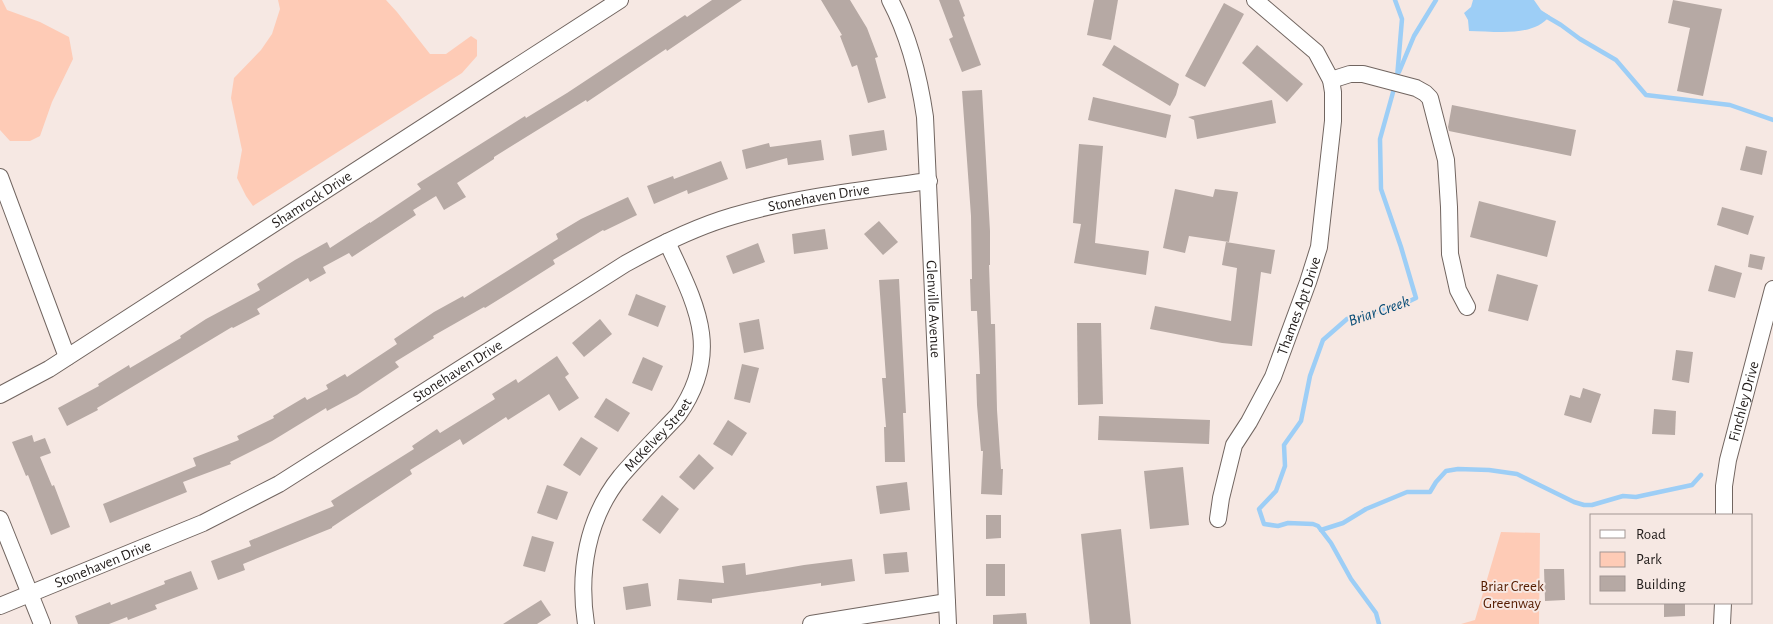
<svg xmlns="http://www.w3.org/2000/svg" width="1773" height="624" font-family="'Alegreya Sans',sans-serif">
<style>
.green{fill:#fecbb6}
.water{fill:#9dcef6}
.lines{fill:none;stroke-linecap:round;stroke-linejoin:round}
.stream{stroke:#9dcef6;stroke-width:4.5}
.building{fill:#b6a9a4}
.minor-casing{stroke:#716560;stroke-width:18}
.minor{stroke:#fff;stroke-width:16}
.labels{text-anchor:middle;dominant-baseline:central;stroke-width:4;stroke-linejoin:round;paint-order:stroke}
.street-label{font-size:15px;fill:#211c1a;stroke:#f6e8e3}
.park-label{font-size:15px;fill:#551c00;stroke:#f6e8e3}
.water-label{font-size:16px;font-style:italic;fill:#094d77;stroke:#f6e8e3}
</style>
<rect width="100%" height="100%" fill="#f6e8e3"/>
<!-- green -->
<g class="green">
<path d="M0 0H2L7 10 40 22 69 37 73 59 52 102 40 136 30 141H10L0 130Z"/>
<path d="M278 0H386L397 12 430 54H446L471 36 477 40V56L462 73 253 206 246 196 237 178 242 150 231 98 234 78 261 50 272 34 280 9Z"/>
<path d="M1501 532 1540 533 1539 624H1461L1475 620Z"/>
</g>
<!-- water -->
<path class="water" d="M1473 0H1534L1541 10 1550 16C1532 38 1495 31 1469 31L1468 20 1464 13 1471 7Z"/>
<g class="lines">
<!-- stream -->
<g class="stream">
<path d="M1544 15 1561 25 1580 39 1616 60 1646 95 1730 105 1773 120"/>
<path d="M1399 72 1414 36 1436 0"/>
<path d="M1321 530 1343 523 1366 509 1407 492H1430L1436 482 1446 471 1458 469 1489 470 1517 474 1574 502 1584 505H1592L1623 496 1636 497 1692 485 1701 475"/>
<path d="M1379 624 1376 613 1351 579 1331 543 1318 526 1313 524 1288 523 1278 526 1264 524 1259 509 1276 491 1285 466 1284 445 1301 421 1310 376 1323 340 1347 319 1401 305 1416 298 1401 247 1381 189 1380 139 1397 78 1402 19 1395 0"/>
</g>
</g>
<!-- building -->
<g class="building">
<path d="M712 0H742L667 51 666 49 587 102 586 100 494 157V159L457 183 466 197 444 210 436 196 413 210 416 215 352 257 349 253 323 267 326 273 310 282 308 278 257 309 260 314 233 328 232 327 97 408 98 410 67 426 58 408 99 386 98 384 129 365 130 368 181 338 180 336 206 319 260 290 257 284 295 260 327 242 330 248 370 222V223L421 189 417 184 525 116 526 118 567 93 685 15 687 17Z"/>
<path d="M821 0H850L867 28 878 57 875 58 886 98 868 103 857 65 852 67 840 36 842 35Z"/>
<path d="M939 0H959L965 16 963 17 981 65 962 72 949 39 953 37Z"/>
<path d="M1094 0H1118L1111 40 1087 35Z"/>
<path d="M1673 0 1722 9 1703 96 1677 91 1690 28 1668 23Z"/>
<path d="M1224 3 1244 14 1205 87 1185 76Z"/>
<path d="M1114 45 1179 84 1176 95 1170 106 1102 65Z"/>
<path d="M1257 45 1303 84 1287 102 1242 63Z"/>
<path d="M982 90 990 231V265H989L991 324H995L997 410 1001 469H1003L1002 495 981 494 983 451H981L977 405 976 374H980L977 311H971L970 279H972L971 216 962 91Z"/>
<path d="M1093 97 1171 115 1166 138 1088 120Z"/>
<path d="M1272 100 1276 123 1197 139 1194 120 1188 117Z"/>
<path d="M1452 105 1576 130 1571 156 1449 131 1448 127Z"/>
<path d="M884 130 887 150 852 156 849 135Z"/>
<path d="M821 140 824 160 788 165 787 158 746 169 742 150 769 143 770 147Z"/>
<path d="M1079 144 1103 146 1095 243 1149 251 1146 275 1074 263 1081 224 1073 223Z"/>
<path d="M1746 146 1767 151 1762 175 1740 170Z"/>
<path d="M721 161 728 179 688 194 687 190 654 204 647 186 673 176 674 179Z"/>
<path d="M1175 189 1213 197 1215 189 1238 192 1229 242 1189 236 1185 253 1163 248Z"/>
<path d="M628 197 637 215 604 231 603 230 553 260 555 264 514 290 485 308 484 307 433 336 434 338 395 362 399 367 357 395 327 411 326 408 272 441 230 462 231 464 183 482 187 492 110 523 103 504 196 466 193 458 239 440 237 436 274 418 273 416 305 397 307 400 328 389 326 385 345 374 347 377 397 344 394 339 434 312 463 296 464 298 558 239 556 234 581 219Z"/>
<path d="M1479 201 1556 221 1547 257 1470 237Z"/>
<path d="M1722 207 1754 216 1748 235 1717 225Z"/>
<path d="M879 221 898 242 883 255 864 234Z"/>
<path d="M825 229 828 249 794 254 792 234Z"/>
<path d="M1226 242 1275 250 1271 274 1261 272 1252 346 1222 343 1150 329 1155 306 1231 321 1237 268 1222 265Z"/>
<path d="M758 243 765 262 733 274 726 256Z"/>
<path d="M1750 254 1765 257 1762 270 1748 267Z"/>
<path d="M1715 265 1742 273 1735 298 1708 291Z"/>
<path d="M1497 274 1538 285 1528 321 1488 311Z"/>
<path d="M899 279 906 413H903L905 462H885L884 427H886L882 378H886L879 280Z"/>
<path d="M636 294 666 306 658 327 628 315Z"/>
<path d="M600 319 612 334 584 357 572 343Z"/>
<path d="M759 319 764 349 744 353 739 323Z"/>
<path d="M1077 323H1101L1103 404 1078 405Z"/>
<path d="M1676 350 1693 352 1689 383 1672 380Z"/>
<path d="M557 356 569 374 565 377 579 398 559 411 549 394 508 420 506 417 463 445 460 439 410 470 412 474 332 527V528L243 564 245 570 218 580 211 561 251 546 249 541 334 506 331 501 414 449 412 446 437 429 440 433 495 399 492 394 516 379 518 383Z"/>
<path d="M643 357 663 366 652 391 632 383Z"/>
<path d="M742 364 759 368 750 403 734 399Z"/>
<path d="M1583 388 1601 394 1591 423 1564 415 1570 395 1580 398Z"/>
<path d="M606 398 630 413 618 432 594 417Z"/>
<path d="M1654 409 1676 411 1675 435 1652 434Z"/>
<path d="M1099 416 1210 420 1209 444 1098 440Z"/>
<path d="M728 420 747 433 732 456 713 444Z"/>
<path d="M32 435 34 442 45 438 51 453 40 457 52 486 54 485 70 527 51 535 28 475 26 476 12 442Z"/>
<path d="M581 437 598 448 580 476 563 465Z"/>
<path d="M699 454 714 468 694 490 679 477Z"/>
<path d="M1183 467 1189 525 1150 529 1144 471Z"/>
<path d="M907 482 910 510 880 514 876 486Z"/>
<path d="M547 485 568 492 557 520 537 513Z"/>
<path d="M662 495 679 509 660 534 642 520Z"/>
<path d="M986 515H1001V538L986 539Z"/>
<path d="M1121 529 1131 624H1090L1081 534Z"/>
<path d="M532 536 554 542 545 572 523 566Z"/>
<path d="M907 552 909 572 885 574 883 554Z"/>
<path d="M852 559 855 581 821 586V583L712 599V603L677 600 679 579 724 583 722 566 745 563 746 575 804 565Z"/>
<rect x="986" y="564" width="19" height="32"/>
<path d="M1544 569H1564L1565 600 1545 601Z"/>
<path d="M191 571 198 589 155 605 157 609 128 620 127 617 109 624H78L75 616 110 602 111 605 165 584 164 581Z"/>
<path d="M648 583 651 606 626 610 623 587Z"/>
<path d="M541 600 551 615 537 624H503Z"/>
<path d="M1664 603H1685V616L1664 617Z"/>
<path d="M1026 613 1027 624H993V615Z"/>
</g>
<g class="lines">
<defs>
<g id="minor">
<path id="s1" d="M890 0C909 36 919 76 925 117L948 624"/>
<path d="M1331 80 1350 74H1363L1416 88 1425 93 1430 98 1446 160 1449 207 1450 254 1458 290 1467 307"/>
<path d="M0 177 67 357"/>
<path id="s2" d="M0 395 49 369 620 0"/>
<path id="s3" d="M1724 515V486L1728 460 1773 289"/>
<path d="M0 519 42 624"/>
<path id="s4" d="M1218 519 1221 498 1234 445 1249 422 1273 377 1308 282 1319 247 1333 121V92L1331 80 1316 52 1255 0"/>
<path id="s5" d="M0 606 203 523 279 484 625 264C659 245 695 227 733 216 796 197 863 190 929 181"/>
<path id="s6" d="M586 624C578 572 587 518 621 476 639 455 659 435 678 415 723 351 696 305 667 242"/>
<path d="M811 624 947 602"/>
<path d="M1722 624 1723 603"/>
</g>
</defs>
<!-- minor casing -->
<use href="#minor" class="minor-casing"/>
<!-- minor -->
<use href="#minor" class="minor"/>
</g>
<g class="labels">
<!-- street labels -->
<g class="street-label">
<text stroke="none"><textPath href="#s5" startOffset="921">Stonehaven Drive</textPath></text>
<text stroke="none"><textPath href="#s2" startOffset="368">Shamrock Drive</textPath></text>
<text stroke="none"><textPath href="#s4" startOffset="230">Thames Apt Drive</textPath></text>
<text stroke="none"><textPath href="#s1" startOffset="315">Glenville Avenue</textPath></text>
<text stroke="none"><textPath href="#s5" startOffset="516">Stonehaven Drive</textPath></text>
<text stroke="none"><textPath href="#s3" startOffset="116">Finchley Drive</textPath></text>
<text stroke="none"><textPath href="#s6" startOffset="212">McKelvey Street</textPath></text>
<text stroke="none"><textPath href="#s5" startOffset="111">Stonehaven Drive</textPath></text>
</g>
<!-- park labels -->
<g class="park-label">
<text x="1512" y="586">Briar Creek<tspan x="1512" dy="17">Greenway</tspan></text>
</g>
<!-- water labels -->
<g class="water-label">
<text transform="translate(1379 311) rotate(-19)">Briar Creek</text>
</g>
</g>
<!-- legend -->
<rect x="1590" y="514" width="162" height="90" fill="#f6e8e3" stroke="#a19693"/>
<rect x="1600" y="530" width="25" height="8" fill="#ffffff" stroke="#a19693"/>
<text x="1636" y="539" font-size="15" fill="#211c1a">Road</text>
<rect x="1600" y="552" width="25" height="15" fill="#fecbb6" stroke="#a19693"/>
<text x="1636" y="564" font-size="15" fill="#211c1a">Park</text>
<rect x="1600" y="576" width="25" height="15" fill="#b6a9a4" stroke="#a19693"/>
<text x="1636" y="589" font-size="15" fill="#211c1a">Building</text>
</svg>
